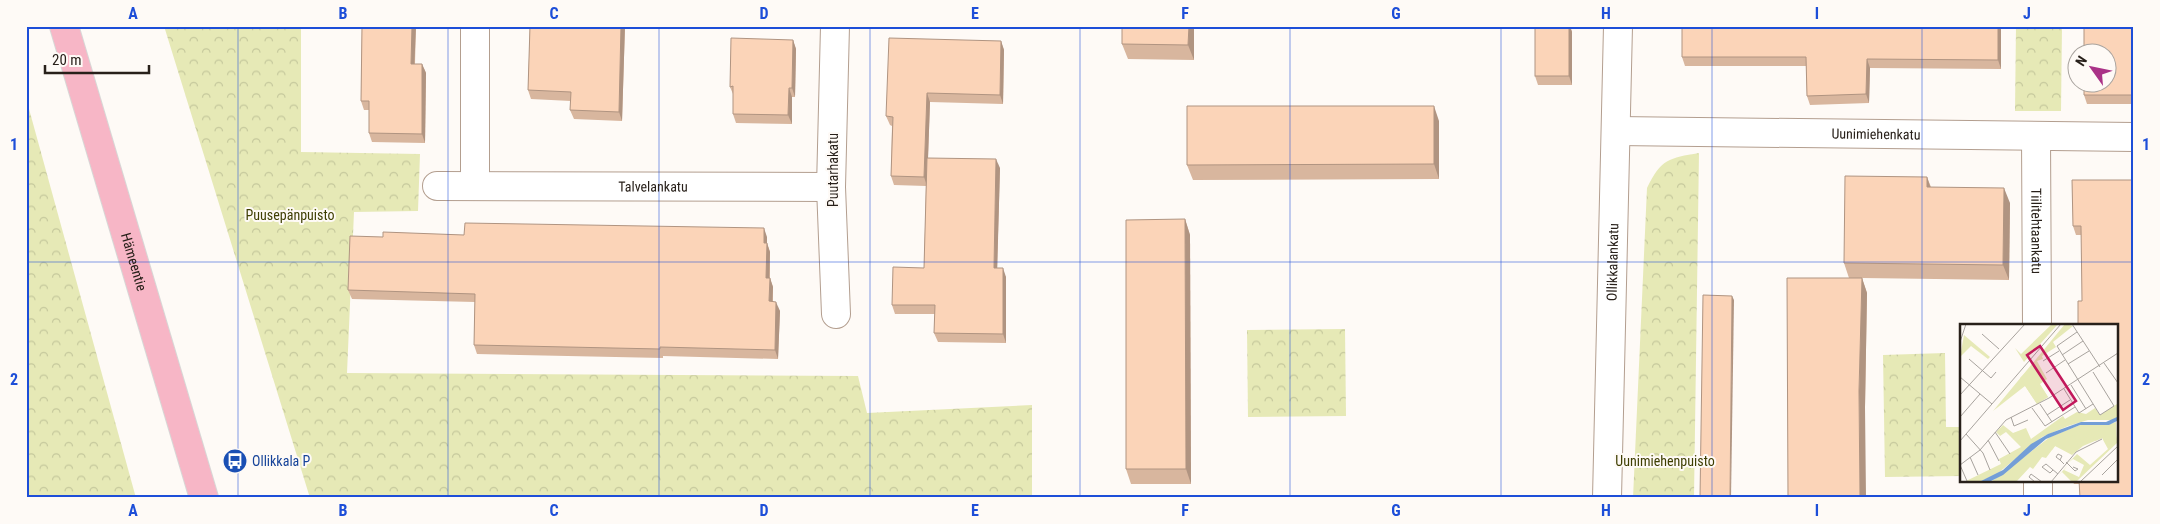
<svg xmlns="http://www.w3.org/2000/svg" width="2160" height="524" font-family="'Roboto Condensed',sans-serif">
<style>
.park{fill:url(#park-crowns)}
.lines{fill:none;stroke-linecap:round;stroke-linejoin:round}
.minor-casing{stroke:#b39e8f;stroke-width:30}
.primary-casing{stroke:#d8d7d6;stroke-width:30}
.minor{stroke:#fff;stroke-width:28}
.primary{stroke:#f7b6c6;stroke-width:28}
.wall{fill:#d8b69e}
.shaded-wall{fill:#b09481}
.building{fill:#fbd4b8;stroke:#b09481}
.grid{fill:none;stroke:#1d4ed8;stroke-width:1;stroke-opacity:0.55}
.labels{text-anchor:middle;dominant-baseline:central;stroke-width:4;stroke-linejoin:round;paint-order:stroke}
.street-label{font-size:14px;fill:#28201a;stroke:#fefaf6}
.park-label{font-size:14px;fill:#3e3e02;stroke:#fefaf6}
.transit-label{font-size:14px;fill:#164399;stroke:#fefaf6;text-anchor:start}
.inset-road{fill:none;stroke:#a8a39e;stroke-width:1}
.view{fill:#c2185b;fill-opacity:0.15;stroke:#c2185b;stroke-width:2.5}
.inset-edge{fill:none;stroke:#28201a;stroke-width:2.5}
.neatline{fill:none;stroke:#1d4ed8;stroke-width:2}
.grid-label{font-size:16px;text-anchor:middle;font-weight:bold;fill:#1d4ed8}
</style>
<defs>
<pattern id="park-crowns" width="20" height="18" patternUnits="userSpaceOnUse" patternTransform="scale(1.25)"><rect width="20" height="18" fill="#e6e9b6"/><path d="M2 6a3 3 0 1 1 6 0M12 15a3 3 0 1 1 6 0" fill="none" stroke="#c5c89c"/></pattern>
</defs>
<rect width="100%" height="100%" fill="#fefaf6"/>
<!-- park -->
<g class="park">
<path d="M164 26H301V152L420 154 418 211 354 212 347 373 858 376 867 413 1032 405V498H310Z"/>
<path d="M2016 26H2062L2061 111H2015Z"/>
<path d="M26 98 136 498H26Z"/>
<path d="M1699 153 1694 498H1633L1647 188C1661 159 1669 158 1699 153Z"/>
<path d="M1345 329 1346 416 1248 417 1247 330Z"/>
<path d="M1945 353 1946 427H1961V476L1885 477 1883 355Z"/>
</g>
<g class="lines">
<defs>
<g id="minor">
<path d="M475 26V186"/>
<path d="M835 26 831 187 836 314"/>
<path id="s1" d="M1617 131 2134 137"/>
<path id="s2" d="M2036 136 2037 325"/>
<path id="s3" d="M437 186 831 187"/>
<path d="M2038 480V498"/>
<path id="s4" d="M1607 498 1618 26"/>
</g>
<g id="primary">
<path id="s5" d="M64 26 204 498"/>
</g>
</defs>
<!-- minor casing -->
<use href="#minor" class="minor-casing"/>
<!-- primary casing -->
<use href="#primary" class="primary-casing"/>
<!-- minor -->
<use href="#minor" class="minor"/>
<!-- primary -->
<use href="#primary" class="primary"/>
</g>
<!-- wall -->
<g class="wall">
<path d="M362 26H416L415 64H422L426 73 425 143 372 142 369 133V110H364L361 101Z"/>
<path d="M530 26H625L622 121 574 119 570 110 571 101 531 99 528 90Z"/>
<path d="M1122 26H1194V60L1128 59 1122 44Z"/>
<path d="M1535 26H1570L1572 32V85H1538L1535 76Z"/>
<path d="M1682 26H2001V69L1870 68 1869 103 1810 105 1807 96 1806 66H1685L1682 57Z"/>
<path d="M2134 26V104H2087L2084 95Z"/>
<path d="M793 40 796 49 795 97H792V124L736 123 733 114V94L730 87Z"/>
<path d="M1001 41 1004 50 1003 104 930 102 928 158 1000 168 997 268 1006 277V343L938 342 934 333 935 314H895L892 305 924 268 926 186 894 185 891 176 892 126 890 125 886 116Z"/>
<path d="M1439 121V179L1193 180 1187 165Z"/>
<path d="M1927 177 1931 187 2010 203 2009 280 1862 278 1867 293 1865 407 1849 278 1844 263Z"/>
<path d="M2072 180 2134 498 2079 484H2074L2072 480H2116L2081 235H2076L2073 226Z"/>
<path d="M1185 219 1190 235 1191 484H1131L1126 469Z"/>
<path d="M464 235 767 237V243L770 252V278L773 287V302L780 311 778 359 663 356V358L477 354 474 345 475 302 352 299 348 290 383 237Z"/>
</g>
<!-- shaded-wall -->
<g class="shaded-wall">
<path d="M412 26H416L414 73 411 64Z"/>
<path d="M621 26H625L622 121 619 112Z"/>
<path d="M1189 26H1194V60L1188 45Z"/>
<path d="M1569 26H1570L1572 32V85L1569 76Z"/>
<path d="M1998 26H2001V69L1998 60Z"/>
<path d="M793 40 796 49 795 97 792 88Z"/>
<path d="M1001 41 1004 50 1003 104 1000 95Z"/>
<path d="M1867 59 1870 68 1869 103 1866 94Z"/>
<path d="M422 64 426 73 425 143 422 134Z"/>
<path d="M789 88 792 97V124L788 115Z"/>
<path d="M927 93 930 102 927 186 924 177Z"/>
<path d="M1434 106 1439 121V179L1434 164Z"/>
<path d="M996 159 1000 168 997 277 994 268Z"/>
<path d="M1927 177 1932 192 1927 187Z"/>
<path d="M2004 188 2010 203 2009 280 2003 265Z"/>
<path d="M1185 219 1190 235 1191 484 1186 469Z"/>
<path d="M764 228 767 237V243L770 252 769 287 766 278 764 243Z"/>
<path d="M1003 268 1006 277V343L1003 334Z"/>
<path d="M770 278 773 287 772 310 769 301Z"/>
<path d="M1862 278 1867 293 1865 407 1866 498H1860L1859 391Z"/>
<path d="M1732 296 1734 300 1731 498H1730Z"/>
<path d="M776 302 780 311 778 359 775 350Z"/>
</g>
<!-- building -->
<g class="building">
<path d="M362 26H412L411 64H422V134L369 133V101H361Z"/>
<path d="M530 26H621L619 112 570 110 571 92 528 90Z"/>
<path d="M1122 26H1189L1188 45 1122 44Z"/>
<rect x="1535" y="26" width="34" height="50"/>
<path d="M1682 26H1998V60L1867 59 1866 94 1807 96 1806 57H1682Z"/>
<path d="M2084 26H2134V95H2084V82H2108V52H2084Z"/>
<path d="M731 38 793 40 792 88H789L788 115 733 114V86L730 87Z"/>
<path d="M889 38 1001 41 1000 95 927 93 924 177 891 176 893 117 886 116Z"/>
<path d="M1187 106H1434V164L1187 165Z"/>
<path d="M927 158 996 159 994 268H1003V334L934 333 935 305H892L893 267 924 268Z"/>
<path d="M1845 176 1927 177V187L2004 188 2003 265 1844 263Z"/>
<path d="M2072 180H2134V498H2080L2079 480H2116V325H2078V301H2082L2081 226H2073Z"/>
<path d="M1185 219 1186 469H1126V220Z"/>
<path d="M465 223 764 228V243H767L766 278H770L769 301 776 302 775 350 660 347V349L474 345 475 294 348 290 350 236 383 237V232L464 235Z"/>
<path d="M1787 278H1862L1859 391 1860 498H1788Z"/>
<path d="M1703 295 1732 296 1730 498H1700Z"/>
</g>
<!-- grid -->
<path class="grid" d="M238 26V498M448 26V498M659 26V498M870 26V498M1080 26V498M1290 26V498M1501 26V498M1712 26V498M1922 26V498M26 262H2134"/>
<!-- icons -->
<defs>
<symbol id="bus-disc" viewBox="-11 -11 22 22"><circle r="9.5" fill="#1a4fb4" stroke="#fefaf6"/><path d="M-5-6H5V4H4V6H2V4H-2V6H-4V4H-5ZM-3.5-4V0h7V-4ZM-3.5 1.2v1.5H-2V1.2ZM2 1.2v1.5H3.5V1.2Z" fill="#fff"/></symbol>
</defs>
<g fill-rule="evenodd">
<use href="#bus-disc" x="221" y="447" width="28" height="28"/>
</g>
<g class="labels">
<!-- street labels -->
<g class="street-label">
<text stroke="none"><textPath href="#s1" startOffset="259">Uunimiehenkatu</textPath></text>
<text transform="translate(833 170) rotate(-90)">Puutarhakatu</text>
<text stroke="none"><textPath href="#s3" startOffset="216">Talvelankatu</textPath></text>
<text stroke="none"><textPath href="#s2" startOffset="95">Tiilitehtaankatu</textPath></text>
<text stroke="none"><textPath href="#s5" startOffset="246">Hämeentie</textPath></text>
<text stroke="none"><textPath href="#s4" startOffset="236">Ollikkalankatu</textPath></text>
</g>
<!-- park labels -->
<g class="park-label">
<text x="290" y="215">Puusepänpuisto</text>
<text x="1665" y="461">Uunimiehenpuisto</text>
</g>
<!-- transit labels -->
<g class="transit-label">
<text x="252" y="461">Ollikkala P</text>
</g>
</g>
<!-- overview -->
<g transform="translate(1960 324)">
<rect width="158" height="158" fill="#fefaf6"/>
<path d="M92 0H98L64 38 55 24 61 30ZM105 0 113 2 93 18 96 23 82 32 83 35 77 37 87 55 80 60 88 73 77 80 65 62 33 87ZM4 11 30 33 28 35 11 22 0 33ZM157 80V93L153 96H128L108 102 82 113 37 150 21 157 4 158 41 140 39 135 61 123 46 108 40 112 36 108 43 101 53 109 66 104 71 115 103 92 105 95 117 88 126 90 135 84 140 91ZM156 98 157 119 117 157H111L102 148 99 151 108 141 104 146 119 153 124 141 113 135 108 139 117 130 130 141 148 125 142 114 123 122 112 131 95 122 86 134 82 133 73 145 70 143 57 157 31 158 90 113 120 101H147Z" fill="#e6e9b6"/>
<path d="M66 48 72 49 88 73 77 80 60 54ZM65 105 70 115 63 120 52 110ZM130 105 155 108 157 116 147 118 145 113 135 117ZM114 111 119 124 112 130 102 123 95 122 92 126 88 123Z" fill="#e6e9b6"/>
<path d="M157 93V97L149 101H120L86 115 43 151 31 157H21L43 146 71 120 88 110 121 98H146Z" fill="#739ed7"/>
<path class="inset-road" d="M112 0 140 43M117 8 97 22 140 91 154 82 133 48M22 10 39 25M0 18 6 0M102 31 123 17M9 35 31 54 36 48M83 37 99 27M144 39 158 59M108 40 129 27M86 49 105 36M0 53 32 80M111 61 126 85M104 65 119 89 133 80M0 71 65 0M80 80 92 98M72 84 85 102 115 83M87 91 110 76M0 93 20 70M51 93 54 102 68 96M35 108 50 130M6 110 23 129 30 146M28 116 39 137M0 117 101 0M10 133 18 151M100 136 102 132 98 130 96 133 100 136 104 140M106 138 115 147 118 145 113 143M0 141 20 126 46 96 89 74 158 29M0 141 7 157M93 146 90 149 82 143 86 140 98 150M142 151 158 135M142 151 153 140M75 158 69 153 71 150 82 158M91 158 116 128 142 115M120 158 158 122"/>
<path class="view" d="M80 22 116 77 103 86 67 31Z"/>
<rect width="158" height="158" class="inset-edge"/>
</g>
<!-- border -->
<rect width="2160" height="524" fill="none" stroke="#fefaf6" stroke-width="55"/>
<!-- north arrow -->
<g transform="translate(2092 68) rotate(303)"><circle r="24" fill="#fefaf6" stroke="#a8a39e"/>
<path d="M0-4L9 19L0 12L-9 19Z" fill="#aa3287"/>
<text y="-8" font-size="14" font-weight="bold" text-anchor="middle" fill="#28201a">N</text>
</g>
<!-- scale -->
<path d="M45 65v8h104v-8" fill="none" stroke="#28201a" stroke-width="2.5"/>
<text x="52" y="65" font-size="15" fill="#28201a" stroke="#fefaf6" stroke-width="4" paint-order="stroke">20 m</text>
<rect x="28" y="28" width="2104" height="468" class="neatline"/>
<g class="grid-label">
<text x="133" y="19">A</text>
<text x="343" y="19">B</text>
<text x="554" y="19">C</text>
<text x="764" y="19">D</text>
<text x="975" y="19">E</text>
<text x="1185" y="19">F</text>
<text x="1396" y="19">G</text>
<text x="1606" y="19">H</text>
<text x="1817" y="19">I</text>
<text x="2027" y="19">J</text>
<text x="14" y="150">1</text>
<text x="2146" y="150">1</text>
<text x="14" y="385">2</text>
<text x="2146" y="385">2</text>
<text x="133" y="516">A</text>
<text x="343" y="516">B</text>
<text x="554" y="516">C</text>
<text x="764" y="516">D</text>
<text x="975" y="516">E</text>
<text x="1185" y="516">F</text>
<text x="1396" y="516">G</text>
<text x="1606" y="516">H</text>
<text x="1817" y="516">I</text>
<text x="2027" y="516">J</text>
</g>
</svg>
